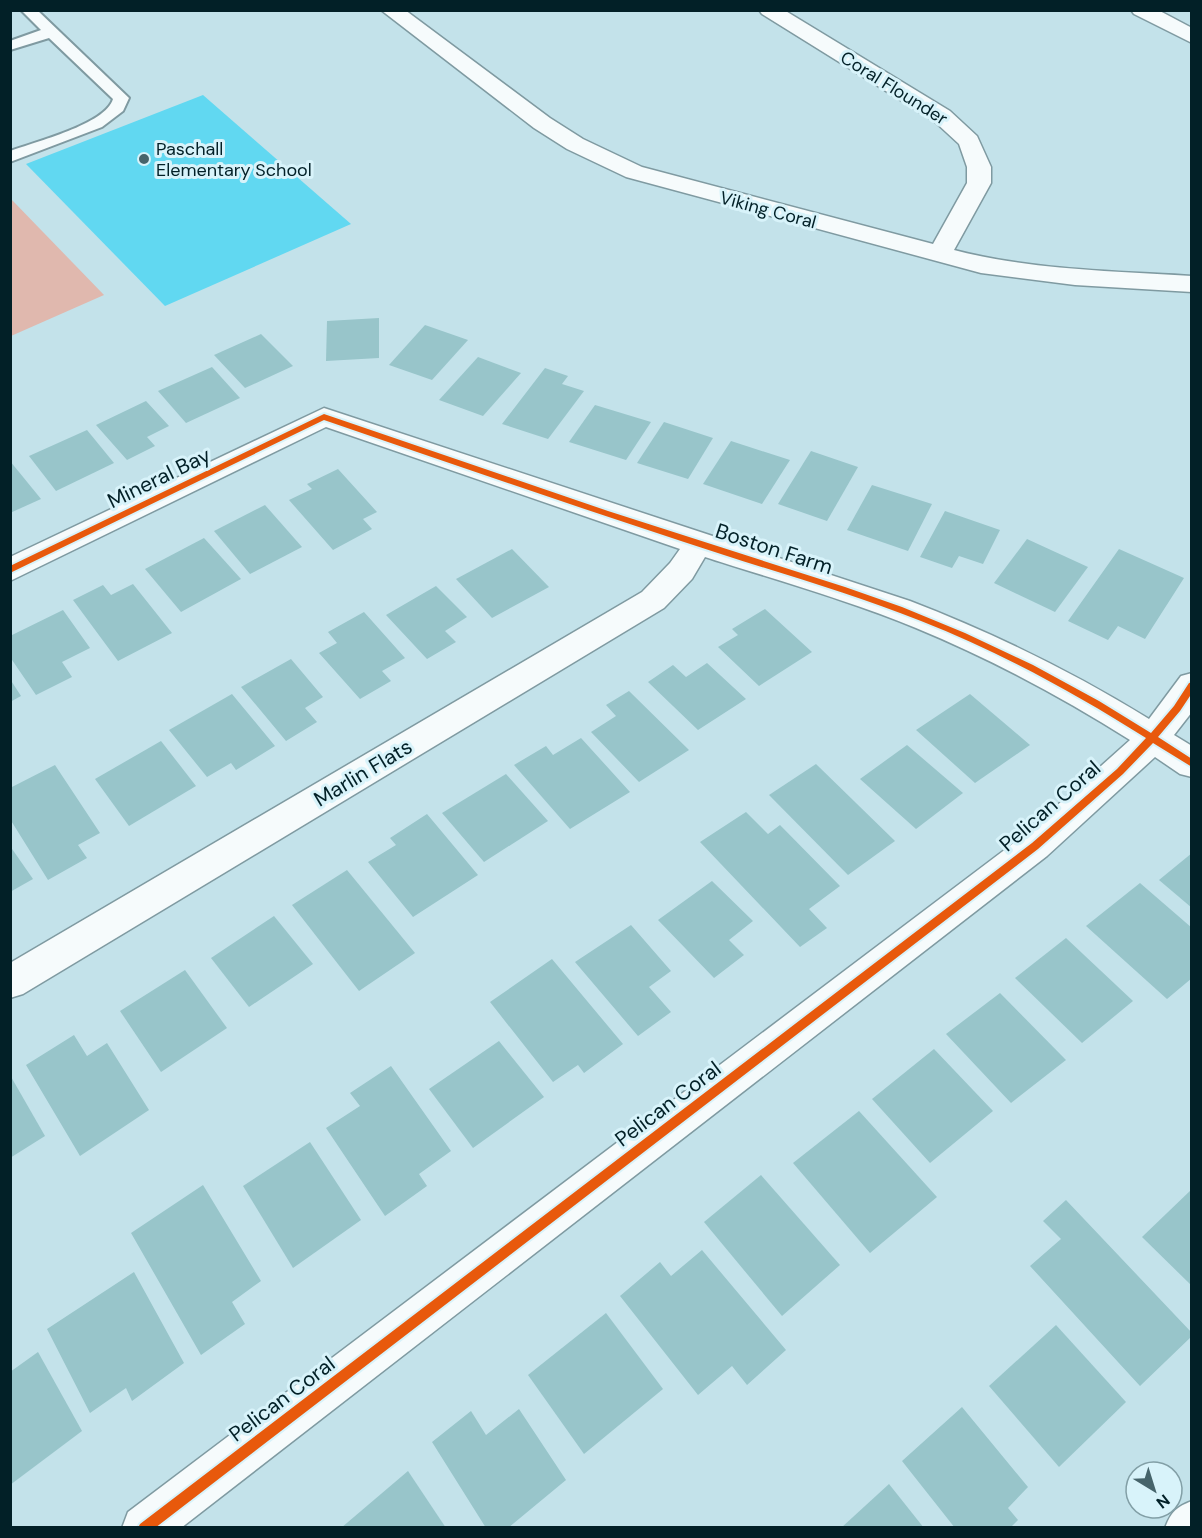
<svg xmlns="http://www.w3.org/2000/svg" width="1202" height="1538" font-family="'DM Sans',sans-serif">
<style>
.green{fill:#e0b8ae}
.water{fill:#61d8f1}
.building{fill:#98c5ca}
.lines{fill:none;stroke-linecap:round;stroke-linejoin:round}
.lane-casing{stroke:#7f9aa1;stroke-width:4}
.street-casing{stroke:#7f9aa1;stroke-width:3}
.lane{fill:#f6fbfc;fill-rule:evenodd}
.street{fill:#f6fbfc;fill-rule:evenodd}
.cycleway-casing{stroke:#d8f3fa;stroke-width:4}
.cycleway{fill:#e8590c;fill-rule:evenodd}
.poi-dot{fill:#46646b;stroke:#d8f3fa;stroke-width:2}
.labels{text-anchor:middle;dominant-baseline:central;stroke-width:6;stroke-linejoin:round;paint-order:stroke}
.far-street-label{font-size:18px;fill:#022027;stroke:#d8f3fa}
.far-poi-label{font-size:18px;fill:#022027;stroke:#d8f3fa;text-anchor:start}
.street-label{font-size:21px;fill:#022027;stroke:#d8f3fa}
</style>
<rect width="100%" height="100%" fill="#c3e2ea"/>
<!-- green -->
<path class="green" d="M11 199 104 295 11 336H10Z"/>
<!-- water -->
<path class="water" d="M203 95 351 224 165 306 26 164Z"/>
<!-- building -->
<g class="building">
<path d="M379 318V358L326 361 327 321Z"/>
<path d="M425 325 468 340 432 380 389 365Z"/>
<path d="M261 334 293 366 245 388 214 355Z"/>
<path d="M478 357 521 373 483 416 439 400Z"/>
<path d="M212 367 240 398 186 423 158 391Z"/>
<path d="M545 368 568 376 562 384 584 391 548 439 502 424Z"/>
<path d="M146 401 169 426 147 437 155 446 127 460 96 425Z"/>
<path d="M595 405 651 422 626 460 569 442Z"/>
<path d="M664 422 713 438 688 479 637 463Z"/>
<path d="M87 430 114 463 56 491 29 456Z"/>
<path d="M731 441 790 460 762 504 703 484Z"/>
<path d="M811 451 858 467 827 521 778 504Z"/>
<path d="M10 461 41 499 10 513Z"/>
<path d="M338 469 377 512 363 519 372 529 333 550 289 500 312 489 307 484Z"/>
<path d="M872 485 932 504 908 551 847 530Z"/>
<path d="M265 505 302 547 250 574 214 531Z"/>
<path d="M945 511 1000 530 983 564 959 556 952 568 920 557Z"/>
<path d="M204 538 241 579 181 612 145 569Z"/>
<path d="M1027 539 1088 567 1055 612 994 583Z"/>
<path d="M512 549 549 587 492 618 456 579Z"/>
<path d="M1119 549 1184 578 1145 639 1118 626 1108 640 1068 621Z"/>
<path d="M133 584 172 633 118 661 73 600 103 585 111 595Z"/>
<path d="M436 586 467 617 445 631 456 642 427 659 386 615Z"/>
<path d="M765 609 812 652 759 686 718 647 738 635 732 629Z"/>
<path d="M63 610 90 648 62 662 72 677 36 695 10 657V636Z"/>
<path d="M364 612 405 658 382 671 391 681 360 699 319 653 337 643 328 632Z"/>
<path d="M291 659 323 697 305 708 317 722 286 741 241 687Z"/>
<path d="M707 663 746 699 698 730 648 682 673 665 686 677Z"/>
<path d="M10 679 21 696 10 702Z"/>
<path d="M629 691 689 750 639 782 591 732 616 716 606 705Z"/>
<path d="M232 694 275 746 236 770 231 763 207 777 169 730Z"/>
<path d="M970 694 1030 745 975 783 916 730Z"/>
<path d="M581 738 630 792 570 829 514 765 546 746 553 755Z"/>
<path d="M161 741 196 786 129 826 95 779Z"/>
<path d="M907 745 963 793 916 829 860 779Z"/>
<path d="M816 764 895 841 848 875 769 795Z"/>
<path d="M55 765 100 833 78 845 87 858 48 880 10 819V788Z"/>
<path d="M506 774 548 821 484 862 442 813Z"/>
<path d="M746 812 768 834 780 825 840 886 809 909 827 928 800 947 700 842Z"/>
<path d="M427 814 478 875 413 917 368 862 396 845 390 838Z"/>
<path d="M10 846 33 879 10 892Z"/>
<path d="M1192 853V908L1159 880Z"/>
<path d="M347 870 415 953 359 991 292 905Z"/>
<path d="M712 881 753 921 729 940 744 955 714 978 658 920Z"/>
<path d="M1140 883 1192 928V978L1167 999 1086 926Z"/>
<path d="M274 916 313 964 249 1007 211 958Z"/>
<path d="M631 925 671 971 649 987 671 1012 638 1036 575 962Z"/>
<path d="M1066 938 1133 1001 1082 1043 1015 978Z"/>
<path d="M552 959 623 1044 584 1073 578 1065 553 1082 490 1002Z"/>
<path d="M185 970 227 1028 161 1072 120 1011Z"/>
<path d="M1000 993 1066 1060 1011 1103 946 1034Z"/>
<path d="M74 1035 87 1056 107 1043 149 1110 80 1156 26 1065Z"/>
<path d="M499 1041 544 1097 473 1148 429 1089Z"/>
<path d="M934 1049 993 1111 930 1163 872 1099Z"/>
<path d="M391 1066 451 1151 419 1174 427 1186 385 1216 326 1128 360 1106 350 1093Z"/>
<path d="M10 1075 45 1136 10 1158Z"/>
<path d="M859 1111 937 1197 870 1253 793 1163Z"/>
<path d="M310 1142 361 1220 293 1268 243 1186Z"/>
<path d="M761 1175 840 1265 782 1316 704 1222Z"/>
<path d="M203 1185 261 1281 232 1302 245 1324 201 1355 131 1233Z"/>
<path d="M1192 1189V1286L1142 1237Z"/>
<path d="M1066 1200 1192 1333V1336L1140 1386 1030 1266 1061 1239 1043 1221Z"/>
<path d="M702 1250 786 1350 747 1385 732 1366 698 1395 620 1296 660 1262 671 1276Z"/>
<path d="M134 1272 184 1363 132 1401 126 1388 90 1413 47 1329Z"/>
<path d="M606 1313 663 1389 584 1454 528 1375Z"/>
<path d="M1056 1325 1126 1402 1059 1467 989 1386Z"/>
<path d="M38 1352 82 1431 10 1485V1372Z"/>
<path d="M962 1407 1028 1487 1008 1508 1018 1520 1010 1528H955L902 1461Z"/>
<path d="M519 1409 566 1480 508 1528H486L432 1442 471 1411 486 1435Z"/>
<path d="M408 1471 446 1528H341Z"/>
<path d="M889 1484 924 1528H841Z"/>
</g>
<g class="lines">
<defs>
<path id="lane" d="M21 10H37L129 98 123 111 102 127 10 162V151C35 142 106 124 113 99L49 38 10 50V41L41 30Z"/>
<g id="street">
<path d="M381 10H405L550 118 583 139 642 167 933 244 967 183V167L959 144 934 121 762 14 759 10H784L950 111 977 136 991 167V183L954 250C1031 270 1113 271 1192 276V292L1075 285 981 273 626 177 567 149 534 128Z"/>
<path d="M1131 10H1158L1192 28V43L1134 14Z"/>
<path d="M324 408 910 601C993 633 1073 672 1149 719L1181 676 1192 673V712L1174 735 1192 746V777L1180 774 1155 757 1047 856 181 1528H122L128 1512 1023 836 1130 740C1062 697 991 659 916 628 848 600 776 580 705 557L692 579 664 608 23 994 10 998V963L642 592 670 563 680 549 326 427 10 581V557Z"/>
<path d="M1192 1501V1528H1165C1171 1512 1176 1507 1192 1501Z"/>
</g>
</defs>
<!-- lane casing -->
<use href="#lane" class="lane-casing"/>
<!-- street casing -->
<use href="#street" class="street-casing"/>
<!-- lane -->
<use href="#lane" class="lane"/>
<!-- street -->
<use href="#street" class="street"/>
<defs>
<path id="cycleway" d="M324 414 608 511 845 587 902 607 965 633 1033 665 1099 701 1151 733 1174 706 1189 683 1192 682V693L1180 711 1158 737 1192 759V767L1153 743 1123 774 1038 849 155 1528H138L140 1524 1032 843 1117 769 1146 738C1075 693 1000 652 921 621 843 590 761 568 681 541 562 502 443 461 324 420L10 573V566Z"/>
</defs>
<!-- cycleway casing -->
<use href="#cycleway" class="cycleway-casing"/>
<!-- cycleway -->
<use href="#cycleway" class="cycleway"/>
</g>
<!-- markers -->
<circle class="poi-dot" cx="144" cy="159" r="6"/>
<g class="labels">
<!-- far-street labels -->
<g class="far-street-label">
<text transform="translate(894 88) rotate(32)">Coral Flounder</text>
<text transform="translate(768 210) rotate(15)">Viking Coral</text>
</g>
<!-- far-poi labels -->
<g class="far-poi-label">
<text x="156" y="149">Paschall<tspan x="156" dy="21">Elementary School</tspan></text>
</g>
<!-- street labels -->
<g class="street-label">
<text transform="translate(159 478) rotate(-26)">Mineral Bay</text>
<text transform="translate(774 549) rotate(18)">Boston Farm</text>
<text transform="translate(363 773) rotate(-31)">Marlin Flats</text>
<text transform="translate(1050 806) rotate(-41)">Pelican Coral</text>
<text transform="translate(668 1104) rotate(-37)">Pelican Coral</text>
<text transform="translate(282 1399) rotate(-37)">Pelican Coral</text>
</g>
</g>
<!-- border -->
<rect width="1202" height="1538" fill="none" stroke="#022027" stroke-width="24"/>
<!-- north arrow -->
<g transform="translate(1154 1490) rotate(142)"><circle r="28" fill="#d8f3fa" stroke="#829fa6" stroke-width="1.5"/>
<path d="M0-4.5L10 22L0 15L-10 22Z" fill="#46646b"/>
<text y="-9" font-size="16" font-weight="bold" text-anchor="middle" fill="#022027">N</text>
</g>
</svg>
